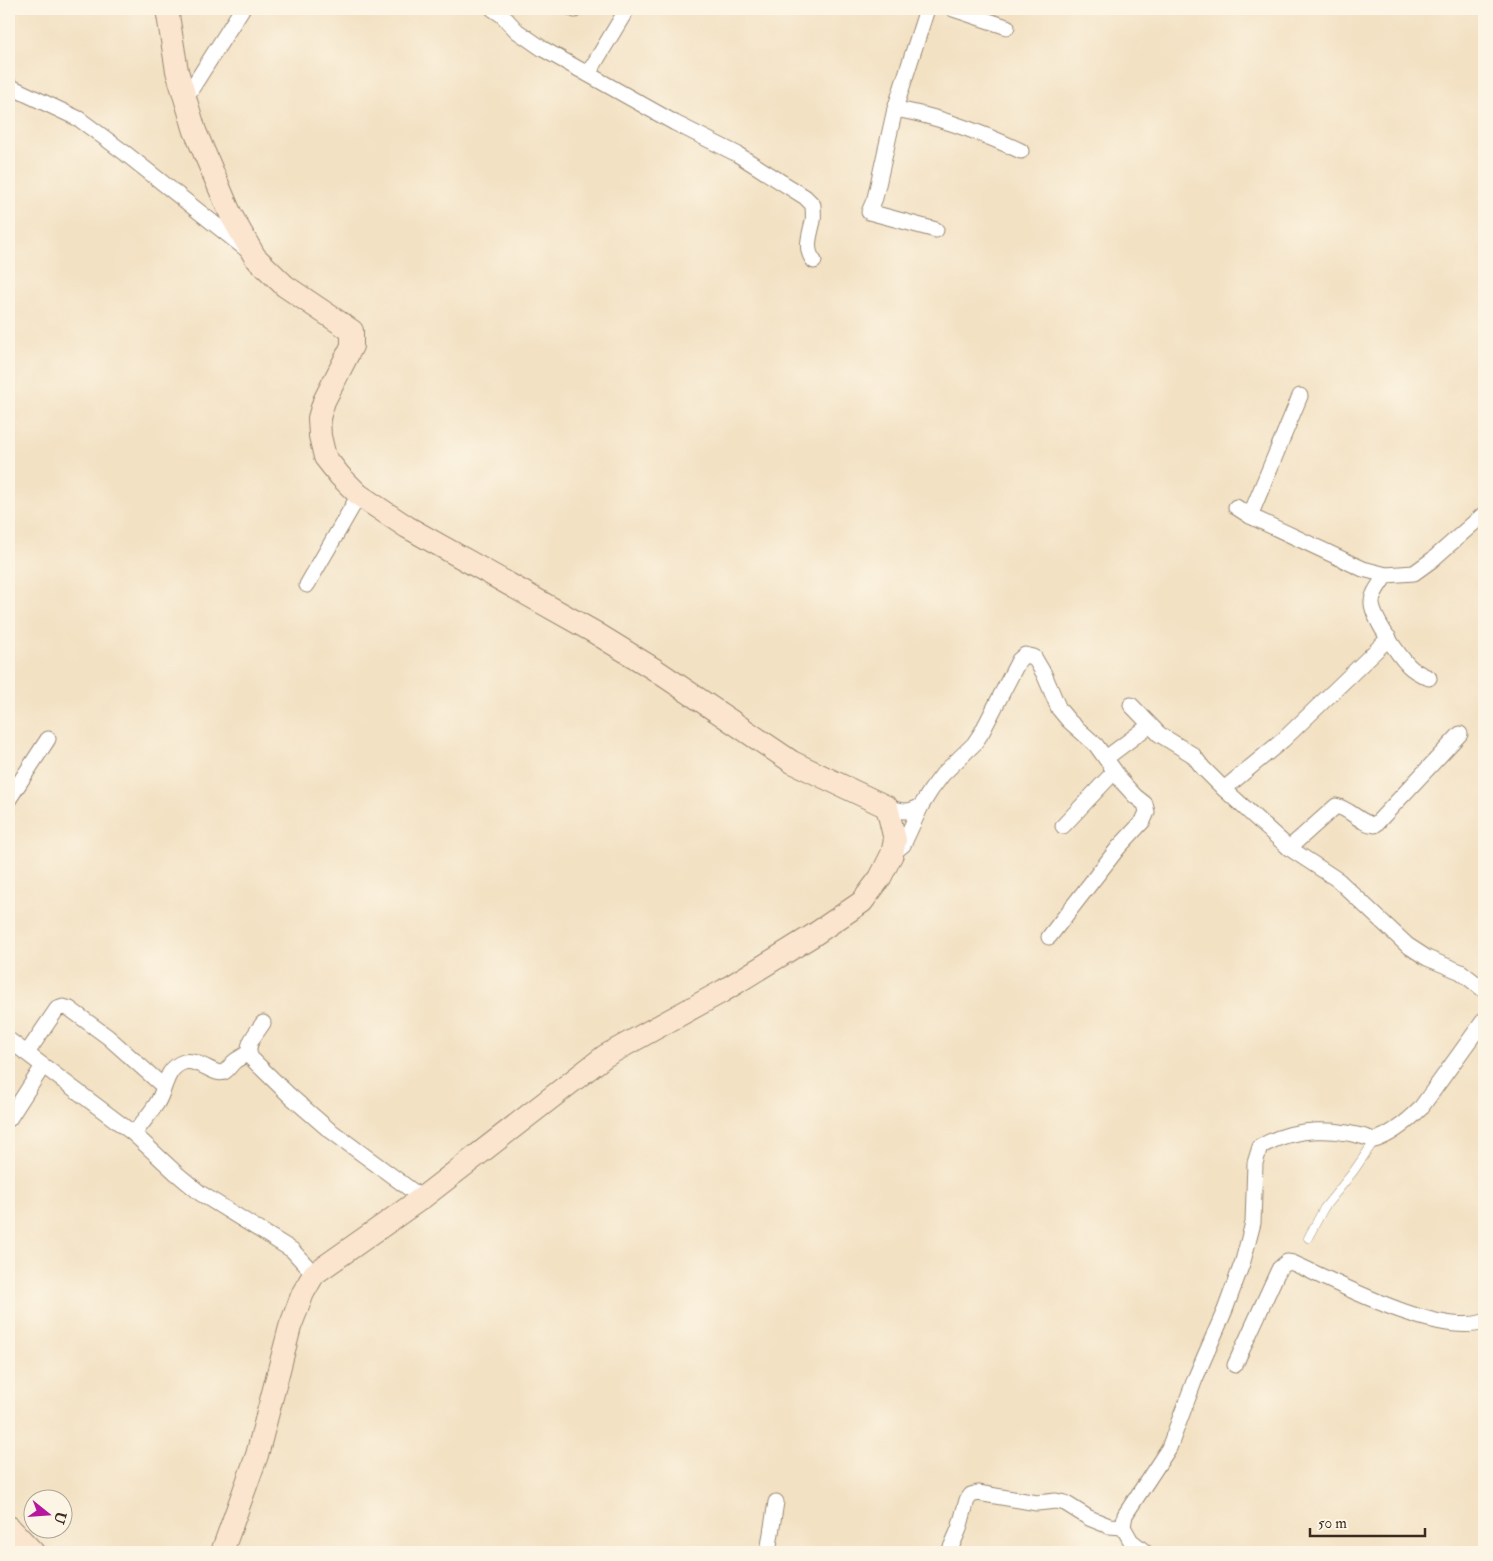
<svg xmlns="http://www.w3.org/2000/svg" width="1493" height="1561" font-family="'IM FELL Double Pica',serif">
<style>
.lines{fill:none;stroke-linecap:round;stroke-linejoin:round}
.lane-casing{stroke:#978670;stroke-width:9}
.street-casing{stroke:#978670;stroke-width:17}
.secondary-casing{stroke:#978670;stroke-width:24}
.lane{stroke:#fff;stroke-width:8}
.street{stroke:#fff;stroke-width:15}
.secondary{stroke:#fbe5cf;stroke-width:22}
</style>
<rect width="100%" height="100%" fill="#fcf5e5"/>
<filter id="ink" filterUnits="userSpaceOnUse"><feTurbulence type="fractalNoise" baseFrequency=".02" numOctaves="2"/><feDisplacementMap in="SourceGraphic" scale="10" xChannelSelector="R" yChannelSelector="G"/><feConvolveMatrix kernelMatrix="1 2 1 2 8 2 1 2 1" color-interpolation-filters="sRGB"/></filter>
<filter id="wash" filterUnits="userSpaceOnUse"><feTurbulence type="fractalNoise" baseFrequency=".0096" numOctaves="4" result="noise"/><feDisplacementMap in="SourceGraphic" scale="20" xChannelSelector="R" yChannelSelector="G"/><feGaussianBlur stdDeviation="1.12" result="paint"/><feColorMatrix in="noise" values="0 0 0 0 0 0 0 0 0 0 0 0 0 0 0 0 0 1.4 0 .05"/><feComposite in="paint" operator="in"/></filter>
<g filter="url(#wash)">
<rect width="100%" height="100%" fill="#f3e1c3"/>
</g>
<g filter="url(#ink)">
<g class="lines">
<defs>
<path id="lane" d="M1308 1238 1324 1208 1353 1172 1375 1140"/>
<g id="street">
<path d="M493 9 502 15 517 31 543 49 675 123 737 154 805 197 813 205C813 210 814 216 813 221 810 235 804 249 814 261"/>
<path d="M573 9 575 10"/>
<path d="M927 9 895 109 875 198 869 212 936 230"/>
<path d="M953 9 1007 27"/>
<path d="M588 74 627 9"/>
<path d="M9 86 79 119 125 153 246 249"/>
<path d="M185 99 242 9"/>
<path d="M895 109C939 116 980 132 1021 151"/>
<path d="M1236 507 1250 516 1363 569 1386 575 1414 573 1432 560 1484 514"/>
<path d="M1250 516 1300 396"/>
<path d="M1386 575C1381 583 1372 593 1372 602 1371 616 1399 656 1409 666 1415 672 1421 674 1429 678"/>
<path d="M307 585 359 495"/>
<path d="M1131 705 1159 734 1193 755 1203 768 1224 789 1289 848 1338 880 1407 945 1427 958 1461 972 1484 990"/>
<path d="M1106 758 1150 725"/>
<path d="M1224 789 1283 740 1389 638"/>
<path d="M9 799 48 739"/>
<path d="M887 807C902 811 906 814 921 806"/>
<path d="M1063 826 1114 772"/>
<path d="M1289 848 1336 806C1351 809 1360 824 1375 825L1460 734"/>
<path d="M892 854 903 845 921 806 931 790 943 774 974 744 982 732 1019 660 1025 655 1034 657 1044 674 1059 709 1069 721 1096 745 1124 784 1135 796 1145 804 1147 812 1143 821 1118 848 1049 937"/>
<path d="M263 1023C256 1034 244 1045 251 1058L289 1095 327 1128 422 1198"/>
<path d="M9 1040 134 1134 176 1173 200 1193 292 1250 314 1274"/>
<path d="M27 1053 57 1009 63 1007 70 1009 108 1037 163 1086"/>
<path d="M9 1119 43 1066"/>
<path d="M134 1134C141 1124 150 1114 157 1103 166 1089 165 1068 184 1062 198 1058 216 1077 224 1072 228 1070 231 1064 235 1061 239 1058 244 1056 248 1053"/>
<path d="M1235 1365 1279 1269 1287 1262 1293 1263C1338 1283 1437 1337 1484 1322"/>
<path d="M768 1552 776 1502"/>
<path d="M949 1552 959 1529 967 1500 971 1495 978 1493 1037 1503 1056 1501 1065 1503 1089 1518 1109 1526 1123 1527"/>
<path d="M1145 1552 1131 1541 1123 1527 1125 1515 1169 1448 1195 1379 1225 1310 1243 1261 1253 1223 1255 1163 1260 1147C1295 1126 1337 1127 1375 1140 1393 1134 1407 1122 1420 1109L1484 1020"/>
</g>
<g id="secondary">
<path d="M167 9 177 71 195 131 231 215 255 257 285 286 352 331V346L324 401 319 418 320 436 325 457 340 476 359 495 407 527 594 632 654 669 792 762 887 807 895 840 892 854 880 878 862 902 812 936 723 991 605 1056 422 1198 314 1274 303 1293 290 1327 257 1455 222 1552"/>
<path d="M9 1527 33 1552"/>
</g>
</defs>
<!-- lane casing -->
<use href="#lane" class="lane-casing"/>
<!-- street casing -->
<use href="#street" class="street-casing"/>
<!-- secondary casing -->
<use href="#secondary" class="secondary-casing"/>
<!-- lane -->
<use href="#lane" class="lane"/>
<!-- street -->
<use href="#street" class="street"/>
<!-- secondary -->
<use href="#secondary" class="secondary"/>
</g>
</g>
<!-- margin -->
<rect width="1493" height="1561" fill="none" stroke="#fcf5e5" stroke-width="30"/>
<!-- north arrow -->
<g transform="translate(48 1514) rotate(107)"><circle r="24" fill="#fcf5e5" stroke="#afa495"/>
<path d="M0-4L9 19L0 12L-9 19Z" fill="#b5179e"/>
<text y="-8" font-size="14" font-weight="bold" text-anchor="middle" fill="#3b2a1e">U</text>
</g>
<!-- scale -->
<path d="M1310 1528v8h115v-8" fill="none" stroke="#3b2a1e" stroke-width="2.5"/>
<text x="1318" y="1528" font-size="15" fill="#3b2a1e" stroke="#fcf5e5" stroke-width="4" paint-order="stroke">50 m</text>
</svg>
